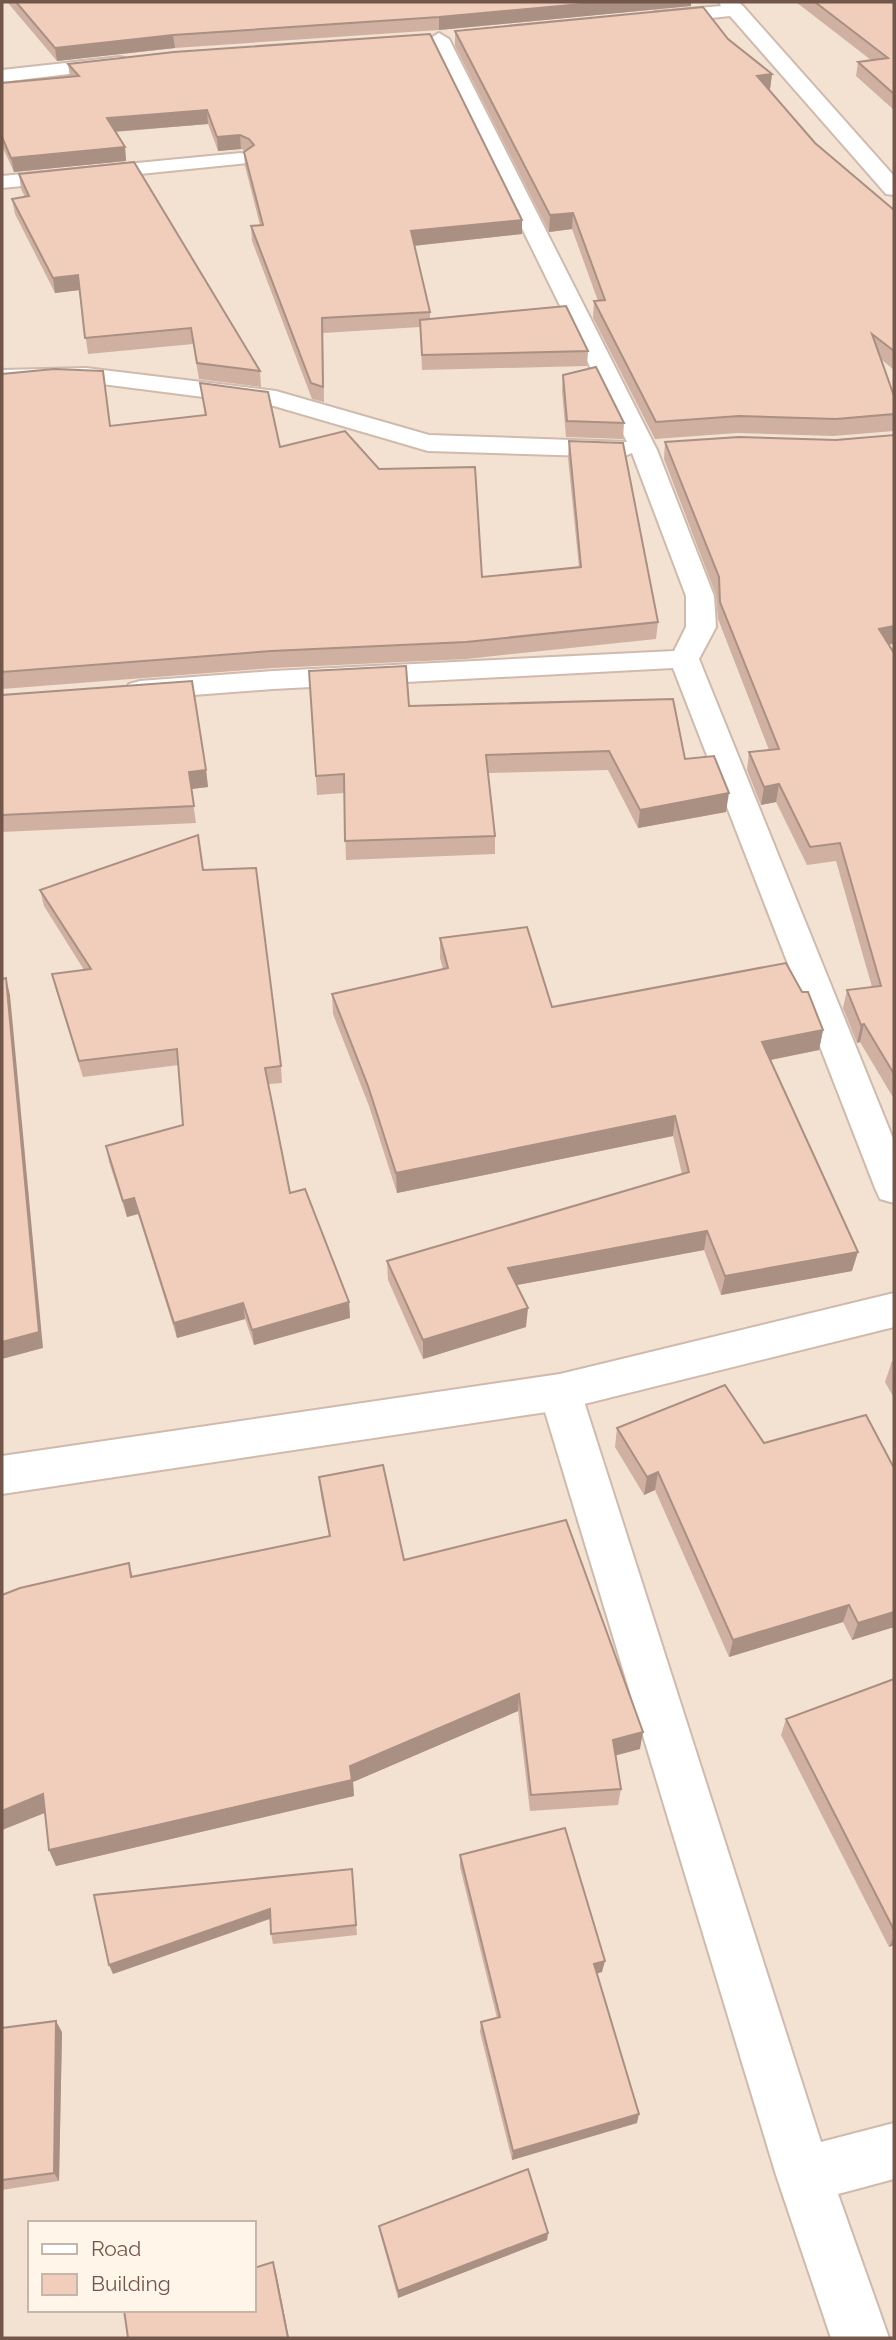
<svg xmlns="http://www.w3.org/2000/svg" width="896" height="2340" font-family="Raleway,sans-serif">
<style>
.residential{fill:#f3e2d2;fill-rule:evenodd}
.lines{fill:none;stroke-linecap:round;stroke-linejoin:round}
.minor-casing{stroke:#cfbaad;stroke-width:4}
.tertiary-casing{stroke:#cfbaad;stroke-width:4}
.minor{fill:#fff;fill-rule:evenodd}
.tertiary{fill:#fff;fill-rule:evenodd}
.wall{fill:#cfb0a1}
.shaded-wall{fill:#a99083}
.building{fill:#f1cdbb;stroke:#a99083;stroke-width:2}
</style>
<rect width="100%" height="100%" fill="#fcf1e3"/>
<!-- residential -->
<path class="residential" d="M2 2H894V2338H2ZM30 2223H254V2310H30Z"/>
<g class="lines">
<defs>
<g id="minor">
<path d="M719 2H738L743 6 894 176V195L886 194 730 16 655 24 646 18 655 12 721 6Z"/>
<path d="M439 33 449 39 657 450 714 596 716 627 699 659 894 1141V1203L880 1199 875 1188 673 668 273 689 140 699 129 696 125 690 129 684 140 681 273 671 674 651 686 627V596L632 453 622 457 428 451 274 406 86 382 2 384V370L86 368 276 391 429 435 627 442 429 39Z"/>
<path d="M120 57 127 59 130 63 127 67 2 82V70Z"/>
<path d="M241 153 248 155 252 159 248 163 2 188V176Z"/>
<path d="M560 1374 575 1379 581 1392 821 2142 894 2123V2179L838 2194 889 2338H831L776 2175 539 1392 545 1379Z"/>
</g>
<path id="tertiary" d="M894 1293V1327L560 1410 2 1494V1456L560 1374Z"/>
</defs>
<!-- minor casing -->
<use href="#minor" class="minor-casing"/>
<!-- tertiary casing -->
<use href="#tertiary" class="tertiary-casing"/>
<!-- minor -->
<use href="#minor" class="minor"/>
<!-- tertiary -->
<use href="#tertiary" class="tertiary"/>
</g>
<!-- wall -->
<g class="wall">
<path d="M2 2H691V6L439 30 175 48 57 61 8 3H2Z"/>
<path d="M796 2H894V110L856 76 858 62 871 60Z"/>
<path d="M455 31 728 39 772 74 770 89H769L815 143 894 210V370L882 360 894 396V431L833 436 737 433 655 439 593 318 594 301H598L572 229 549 232 455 46Z"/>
<path d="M68 64 522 220V234L414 246 430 312V319L588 351 587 366 422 370 420 327 323 333 324 402 312 399 252 241 251 226 260 225 245 166 244 152 245 151 241 149 218 151 208 124 115 132 125 147 126 161 14 172 2 146V83L70 77Z"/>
<path d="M19 174 260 371 261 387 199 379 193 344 88 354 79 290 55 293 15 214 12 199 25 197 21 189Z"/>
<path d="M2 374 110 426 205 415 200 383 280 447 482 577 579 568 568 458 569 441 658 622 656 639 466 659 273 668 2 689Z"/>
<path d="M563 375 624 423 623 439 566 437 562 391Z"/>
<path d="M894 435V644H889L894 653V1099L860 1042 857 1043 843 1008 847 990 872 987 836 861 807 865 776 802 761 805 747 770 749 752 769 750 718 619 716 595 664 459 665 442 836 440Z"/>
<path d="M309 671 409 706 685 759 726 812 638 828 608 770 488 773 495 836V854L346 860 344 793 317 795Z"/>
<path d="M2 695 206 770 208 787 191 789 196 823 2 832Z"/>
<path d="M203 870 281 1066 282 1083 268 1084 290 1193 349 1302 350 1318 254 1345 245 1319 177 1338 138 1214 127 1217 109 1162 106 1146 183 1125 179 1065 83 1077 56 990 52 974 84 970 44 906 40 890Z"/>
<path d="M440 938 552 1007 823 1030 819 1050 771 1060 852 1271 721 1295 704 1250 516 1285 526 1327 423 1359 388 1280 387 1261 682 1174 673 1136 397 1193 369 1106 333 1014 332 994 443 969 440 958Z"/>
<path d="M892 1361H894V1398L885 1382Z"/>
<path d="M617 1428 764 1443 894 1627 852 1640 843 1622 729 1657 655 1490 644 1495 615 1447Z"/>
<path d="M319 1477 404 1560 640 1749 616 1755 621 1789 618 1805 530 1811 518 1711 353 1782 354 1796 56 1866 49 1850 45 1813 2 1830V1595L129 1563 133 1577 329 1536 321 1496Z"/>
<path d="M894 1679V1945L889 1947 781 1735 786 1719Z"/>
<path d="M460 1855 602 1972 597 1973 637 2123 512 2160 480 2032 481 2022 497 2018 460 1867Z"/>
<path d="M353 1879 357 1935 273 1944 271 1934 270 1919 113 1974Z"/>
<path d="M2 2028 62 2032 59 2181 2 2190Z"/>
<path d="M379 2226 548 2233 547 2240 398 2298 380 2233Z"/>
</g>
<!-- shaded-wall -->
<g class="shaded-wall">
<path d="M604 2H691V6L439 30V17Z"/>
<path d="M173 35 175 48 57 61 55 48Z"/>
<path d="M772 74 770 89 756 91 757 76Z"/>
<path d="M207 110 208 124 109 132 107 118Z"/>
<path d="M240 135 241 149 218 151 217 137Z"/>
<path d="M125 147 126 161 14 172 11 158Z"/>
<path d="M573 213 572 229 549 232 550 215Z"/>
<path d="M522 220V234L411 246V231Z"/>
<path d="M78 275 80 290 55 293 53 278Z"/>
<path d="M894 626V644L875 646 879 629Z"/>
<path d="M206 770 208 787 191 789 189 772Z"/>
<path d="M779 784 776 802 761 805 764 787Z"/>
<path d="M729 793 726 812 638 828 640 810Z"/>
<path d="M6 978 10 995 43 1348 2 1359Z"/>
<path d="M864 1024 860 1042 857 1043 861 1025Z"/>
<path d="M823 1030 819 1050 759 1062 762 1042Z"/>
<path d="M675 1116 673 1136 397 1193 396 1173Z"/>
<path d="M134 1198 138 1214 127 1217 123 1201Z"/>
<path d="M707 1231 704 1250 507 1287 508 1268Z"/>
<path d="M858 1252 852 1271 721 1295 725 1276Z"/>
<path d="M349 1302 350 1318 254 1345 252 1330Z"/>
<path d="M243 1303 245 1319 177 1338 174 1323Z"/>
<path d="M528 1308 526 1327 423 1359V1340Z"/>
<path d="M658 1472 655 1490 644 1495 647 1477Z"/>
<path d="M849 1605 843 1622 729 1657 733 1640Z"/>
<path d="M894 1612V1627L852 1640 858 1623Z"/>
<path d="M519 1694 518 1711 353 1782 354 1796 56 1866 49 1850 350 1766Z"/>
<path d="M643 1732 640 1749 610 1757 613 1740Z"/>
<path d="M43 1794 49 1811 2 1830V1811Z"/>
<path d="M270 1909 272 1918 113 1974 109 1965Z"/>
<path d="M894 1937V1945L889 1947Z"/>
<path d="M605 1961 602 1972 592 1975 594 1964Z"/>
<path d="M56 2021 62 2032 59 2181 54 2173Z"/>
<path d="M639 2114 637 2123 512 2160 513 2151Z"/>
<path d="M548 2233 547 2240 398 2298V2291Z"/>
<path d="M273 2262 276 2272 289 2338H288Z"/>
</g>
<!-- building -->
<g class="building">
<path d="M16 2H604L439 17 173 35 55 48Z"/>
<path d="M815 2H894V94L858 62 888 58Z"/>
<path d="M703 7 728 39 772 74 757 76 815 143 894 210V351L872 334 894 396V414L836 419 739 416 656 422 594 301 605 300 573 213 550 215 455 31Z"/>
<path d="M430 34 522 220 411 231 430 312 322 318 323 387 311 383 251 226 263 225 244 152 254 145 249 139 240 135 217 137 207 110 107 118 125 147 11 158 2 137V83L79 76 68 64 174 52Z"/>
<path d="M134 162 260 371 197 363 191 328 85 338 78 275 53 278 12 199 29 196 19 174Z"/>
<path d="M566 306 588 351 422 355 420 320Z"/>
<path d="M596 367 624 423 567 421 563 375Z"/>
<path d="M54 369 103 371 110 426 206 415 200 383 268 392 280 447 345 431 379 469 475 467 482 577 581 567 569 441 623 443 658 622 466 642 271 651 2 672V374Z"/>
<path d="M894 435V626L879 629 894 653V1074L864 1024 861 1025 847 990 881 986 840 843 810 847 779 784 764 787 749 752 779 749 720 602 719 577 665 442 739 437 836 440Z"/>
<path d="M406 666 409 706 673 699 685 759 714 756 729 793 640 810 609 751 486 755 495 836 345 841 344 774 316 776 309 671Z"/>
<path d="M192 681 206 770 189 772 194 806 2 815V695Z"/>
<path d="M198 835 203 870 256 868 281 1066 265 1068 290 1193 305 1189 349 1302 252 1330 243 1303 174 1323 134 1198 123 1201 106 1146 183 1125 177 1049 79 1061 52 974 91 969 40 890Z"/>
<path d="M527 927 552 1007 786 963 802 992H808L823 1030 762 1042 858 1252 725 1276 707 1231 508 1268 528 1308 423 1340 387 1261 689 1172 675 1116 396 1173 368 1086 332 994 448 968 440 938Z"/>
<path d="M6 978 39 1332 2 1342V979Z"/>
<path d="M725 1385 764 1443 866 1415 894 1468V1612L858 1623 849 1605 733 1640 658 1472 647 1477 617 1428Z"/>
<path d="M383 1465 404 1560 566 1520 643 1732 613 1740 621 1789 531 1795 519 1694 350 1766 352 1780 49 1850 43 1794 2 1811V1595L20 1588 129 1563 131 1577 330 1536 319 1477Z"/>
<path d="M894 1679V1930L786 1719Z"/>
<path d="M565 1828 605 1961 594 1964 639 2114 513 2151 481 2022 500 2017 460 1855Z"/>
<path d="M352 1869 356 1925 271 1934 270 1909 109 1965 94 1895Z"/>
<path d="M56 2021 54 2173 2 2180V2028Z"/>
<path d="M528 2169 548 2233 398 2291 379 2226Z"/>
<path d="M273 2262 288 2338H128L124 2310H254V2268Z"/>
</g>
<!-- border -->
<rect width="896" height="2340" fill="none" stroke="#73564a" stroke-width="7"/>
<!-- legend -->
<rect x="28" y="2221" width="228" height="91" fill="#fff5e9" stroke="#c7b5a9" stroke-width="2"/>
<rect x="42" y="2244" width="35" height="10" fill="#ffffff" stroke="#c7b5a9" stroke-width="2"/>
<text x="91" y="2256" font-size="21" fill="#73564a">Road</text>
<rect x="42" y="2274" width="35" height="21" fill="#f1cdbb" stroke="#c7b5a9" stroke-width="2"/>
<text x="91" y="2291" font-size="21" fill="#73564a">Building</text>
</svg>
